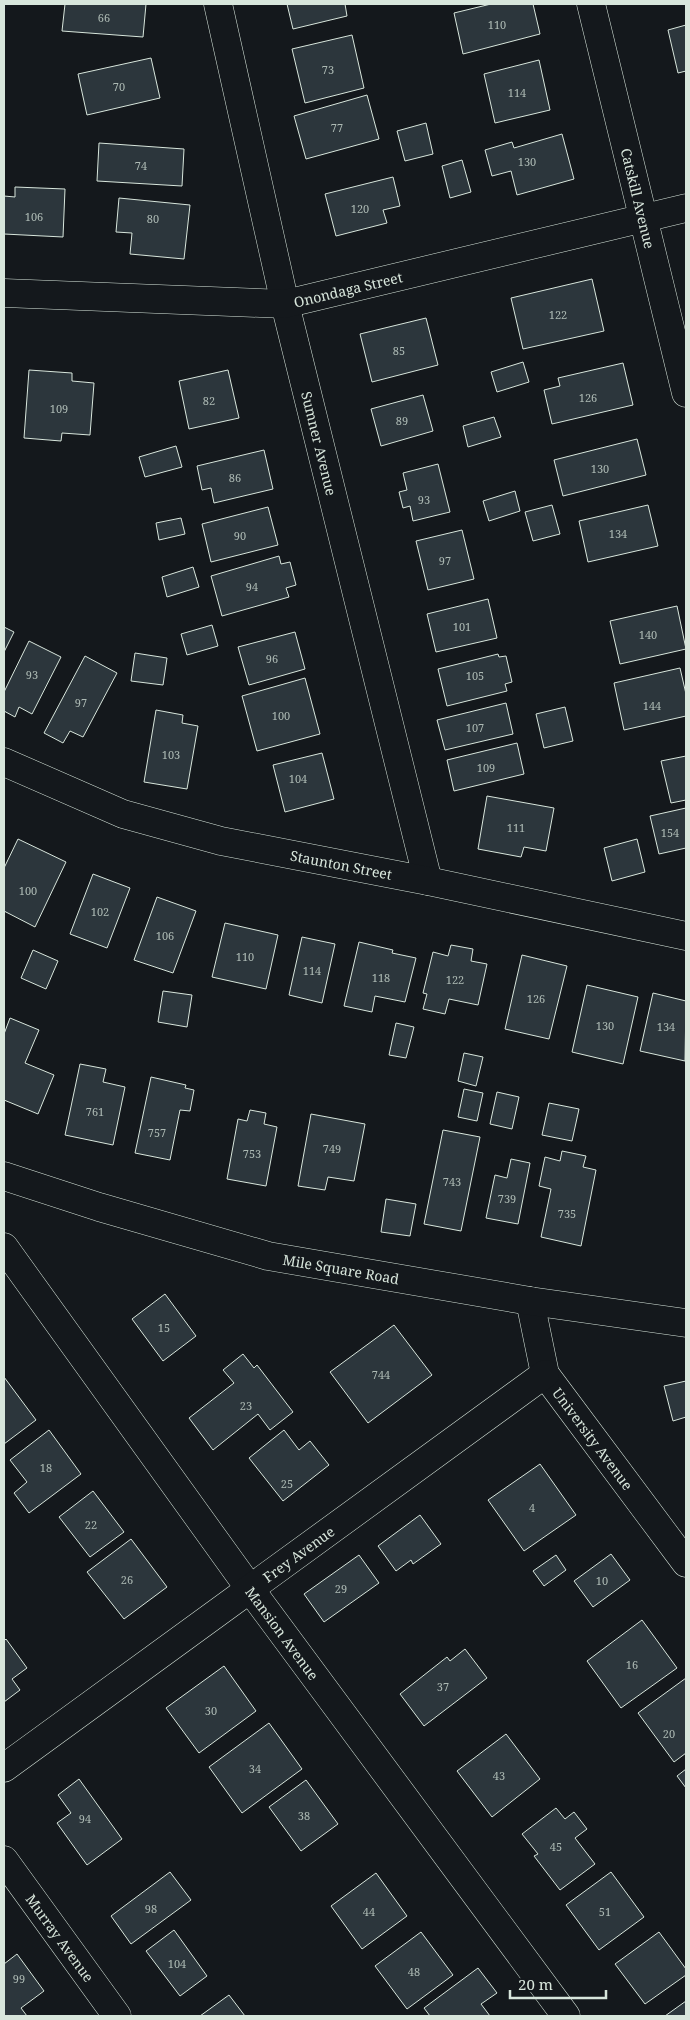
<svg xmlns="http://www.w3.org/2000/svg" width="690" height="2020" font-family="'Noto Serif',serif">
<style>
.building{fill:#2c363c;stroke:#d8e6dc}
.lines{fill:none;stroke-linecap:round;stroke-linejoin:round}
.minor-casing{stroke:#d8e6dc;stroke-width:29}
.tertiary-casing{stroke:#d8e6dc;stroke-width:29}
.minor{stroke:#14181c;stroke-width:28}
.tertiary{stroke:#14181c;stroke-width:28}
.labels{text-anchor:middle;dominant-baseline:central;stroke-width:4;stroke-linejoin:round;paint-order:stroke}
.number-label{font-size:11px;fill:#adbab4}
.street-label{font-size:14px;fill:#d8e6dc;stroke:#14181c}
</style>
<rect width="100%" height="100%" fill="#14181c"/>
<!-- building -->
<g class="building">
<path d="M65 4H146L143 37 62 31Z"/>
<path d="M287 4H345L347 16 293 29Z"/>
<path d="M491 4H533L540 34 463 54 454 13Z"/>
<path d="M686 25V71L678 73 668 30Z"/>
<path d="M352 35 364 88 305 103 292 49Z"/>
<path d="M151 58 160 98 87 115 78 74Z"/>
<path d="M539 60 550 110 495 123 484 74Z"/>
<path d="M367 95 379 139 306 159 294 116Z"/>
<path d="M426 123 433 154 405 161 397 131Z"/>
<path d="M562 134 574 179 517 195 511 171 492 176 485 150 512 142 514 148Z"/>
<path d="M99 143 184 149 182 186 97 181Z"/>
<path d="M462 160 471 192 450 198 442 166Z"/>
<path d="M393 177 400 206 383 210 387 223 336 236 325 194Z"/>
<path d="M15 187 65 189 63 237 4 234V196L15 197Z"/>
<path d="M119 198 190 205 184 259 130 254 132 233 116 232Z"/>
<path d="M592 279 604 331 523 349 511 298Z"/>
<path d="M426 318 438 365 372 382 360 334Z"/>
<path d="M523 362 529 382 497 392 491 372Z"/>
<path d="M623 363 633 405 552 424 544 390 560 386 558 378Z"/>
<path d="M29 370 72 373V381L94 383 90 435 62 433 61 441 24 438Z"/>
<path d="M228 370 239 418 189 429 179 381Z"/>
<path d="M423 395 433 431 381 446 371 409Z"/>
<path d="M494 417 501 437 468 447 463 426Z"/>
<path d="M637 439 646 475 563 496 554 460Z"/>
<path d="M176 446 182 467 145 477 139 457Z"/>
<path d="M264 450 273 489 214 503 211 488 202 490 197 466Z"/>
<path d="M438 464 450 512 413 521 410 506 403 508 399 492 407 490 403 473Z"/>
<path d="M515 491 520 511 489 521 483 501Z"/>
<path d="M552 505 560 534 533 541 525 512Z"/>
<path d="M648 505 658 546 588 562 579 521Z"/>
<path d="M268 507 278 545 211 562 202 524Z"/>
<path d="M181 518 185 534 159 540 156 523Z"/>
<path d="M462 530 474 579 428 590 416 541Z"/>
<path d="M279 556 281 564 290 562 296 585 286 588 289 597 222 616 211 576Z"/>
<path d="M193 567 199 587 167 597 162 577Z"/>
<path d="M488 599 497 638 436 652 427 614Z"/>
<path d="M677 606 686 649 620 664 610 621Z"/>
<path d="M212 625 218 646 187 655 181 634Z"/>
<path d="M4 627 14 632 4 652Z"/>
<path d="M295 632 305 669 249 685 238 647Z"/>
<path d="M29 641 61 657 32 714 19 707 15 717 4 711V692Z"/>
<path d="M135 653 167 658 163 685 131 681Z"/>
<path d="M498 654 499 657 506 656 512 682 505 684 507 691 447 706 438 669Z"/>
<path d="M85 656 117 673 83 737 70 731 63 743 44 733Z"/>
<path d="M680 668 686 694V716L624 730 614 683Z"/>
<path d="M305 678 320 734 257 751 242 696Z"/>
<path d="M506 703 513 734 445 750 437 720Z"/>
<path d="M565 707 573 741 544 748 536 714Z"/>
<path d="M156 710 183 715 182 723 198 726 187 789 144 782Z"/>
<path d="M517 743 524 774 454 791 447 760Z"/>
<path d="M322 753 334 799 285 812 273 765Z"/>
<path d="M686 756V800L671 803 661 761Z"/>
<path d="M487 796 554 808 546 851 524 847 521 857 478 849Z"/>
<path d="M686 808V848L659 854 650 816Z"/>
<path d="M18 839 66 862 35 927 4 911V868Z"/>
<path d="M637 839 645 872 612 881 604 848Z"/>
<path d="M93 874 130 888 107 948 70 934Z"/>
<path d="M157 897 196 911 173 973 134 960Z"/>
<path d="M225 923 278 935 266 989 212 977Z"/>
<path d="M302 937 335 944 322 1003 289 995Z"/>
<path d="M359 942 393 950 392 953 416 958 405 1002 375 996 372 1012 344 1006Z"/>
<path d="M451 945 473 949 471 961 487 964 478 1005 449 999 445 1014 423 1009 427 994 423 993 433 952 448 956Z"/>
<path d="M33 950 58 961 46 989 21 978Z"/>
<path d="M522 955 567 966 549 1039 505 1029Z"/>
<path d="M587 985 638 997 623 1064 572 1052Z"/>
<path d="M163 991 192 995 187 1027 158 1022Z"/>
<path d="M653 993 686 1001 685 1061 640 1051Z"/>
<path d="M10 1018 39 1030 25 1063 54 1075 38 1114 4 1100V1034Z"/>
<path d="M396 1023 414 1027 406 1058 389 1055Z"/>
<path d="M464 1053 483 1057 476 1086 458 1081Z"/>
<path d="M80 1064 106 1069 103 1082 125 1087 113 1145 65 1135Z"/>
<path d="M151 1077 186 1085 185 1088 194 1090 190 1111 180 1110 170 1160 135 1153Z"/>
<path d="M464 1089 483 1093 477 1121 458 1117Z"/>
<path d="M497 1092 519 1097 512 1129 490 1124Z"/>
<path d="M549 1103 579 1109 572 1141 542 1135Z"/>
<path d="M250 1110 266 1113 264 1124 277 1127 266 1186 227 1179 238 1119 247 1121Z"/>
<path d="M311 1114 365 1124 354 1181 328 1177 325 1190 298 1186Z"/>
<path d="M443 1130 480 1137 461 1231 424 1224Z"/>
<path d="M562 1151 586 1156 583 1167 596 1170 581 1246 541 1237 551 1189 539 1186 545 1157 560 1161Z"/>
<path d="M511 1159 530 1163 518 1224 486 1218 495 1175 507 1178Z"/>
<path d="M386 1199 416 1204 410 1236 381 1232Z"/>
<path d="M165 1294 196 1336 163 1361 132 1319Z"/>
<path d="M394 1325 432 1375 368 1423 330 1372Z"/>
<path d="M243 1354 254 1368 257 1365 293 1412 270 1430 258 1414 213 1450 189 1418 234 1383 223 1370Z"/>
<path d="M4 1377 36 1420 4 1444Z"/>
<path d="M686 1381V1417L673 1421 664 1386Z"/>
<path d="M49 1430 81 1474 29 1513 14 1493 27 1482 10 1460Z"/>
<path d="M284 1430 299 1450 310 1441 329 1465 283 1501 249 1458Z"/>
<path d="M540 1464 576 1515 524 1551 488 1500Z"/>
<path d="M93 1491 124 1532 90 1557 59 1517Z"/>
<path d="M420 1515 441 1544 413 1564 411 1560 396 1571 378 1546Z"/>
<path d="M131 1539 167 1587 124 1619 87 1572Z"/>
<path d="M611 1554 630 1580 593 1607 574 1581Z"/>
<path d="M359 1555 379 1583 324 1622 304 1594Z"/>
<path d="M556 1555 566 1570 544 1586 533 1571Z"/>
<path d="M642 1620 677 1668 621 1708 587 1661Z"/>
<path d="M6 1639 27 1668 12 1679 20 1690 4 1702V1641Z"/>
<path d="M465 1649 487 1678 424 1726 400 1694 447 1657 450 1661Z"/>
<path d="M224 1666 256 1711 199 1753 166 1708Z"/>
<path d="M686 1678V1753L674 1762 638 1713Z"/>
<path d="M269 1723 302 1769 242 1813 209 1767Z"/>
<path d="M506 1734 540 1779 492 1817 457 1771Z"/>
<path d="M686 1769V1788L677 1776Z"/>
<path d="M79 1779 122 1839 87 1865 57 1823 71 1813 58 1795Z"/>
<path d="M306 1780 338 1824 301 1851 269 1807Z"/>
<path d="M556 1808 565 1819 574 1812 587 1829 575 1838 595 1864 560 1890 534 1856 538 1854 522 1834Z"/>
<path d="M170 1872 191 1900 131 1944 111 1916Z"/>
<path d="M611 1872 644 1917 599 1950 566 1905Z"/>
<path d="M376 1873 407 1916 362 1949 331 1906Z"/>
<path d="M174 1930 207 1976 180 1996 146 1951Z"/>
<path d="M421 1932 453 1975 407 2009 375 1966Z"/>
<path d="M659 1932 686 1969V1975L645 2004 615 1964Z"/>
<path d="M17 1954 44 1991 21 2008 27 2016H4V1964Z"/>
<path d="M478 1968 497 1993 481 2004 490 2016H430L424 2008Z"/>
<path d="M229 1995 245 2016H200Z"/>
<path d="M686 2001V2016H665Z"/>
</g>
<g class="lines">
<defs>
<g id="minor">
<path id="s1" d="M218 4 285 304 428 881"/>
<path id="s2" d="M591 4 686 393"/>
<path id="s3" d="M4 293 285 304 686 208"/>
<path id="s4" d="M4 762 123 814 221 841 428 881 686 936"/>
<path id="s5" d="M4 1247 250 1589 566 2016"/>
<path id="s6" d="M530 1301 545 1374 686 1563"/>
<path id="s7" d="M4 1768 545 1374"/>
<path id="s8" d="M4 1860 117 2016"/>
</g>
<g id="tertiary">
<path id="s9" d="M4 1176 99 1207 268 1256 530 1301 686 1323"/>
</g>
</defs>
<!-- minor casing -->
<use href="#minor" class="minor-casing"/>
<!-- tertiary casing -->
<use href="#tertiary" class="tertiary-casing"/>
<!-- minor -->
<use href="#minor" class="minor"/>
<!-- tertiary -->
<use href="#tertiary" class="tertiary"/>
</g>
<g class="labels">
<!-- number labels -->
<g class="number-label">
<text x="104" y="17">66</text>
<text x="497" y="24">110</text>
<text x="328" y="69">73</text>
<text x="119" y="86">70</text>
<text x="517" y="92">114</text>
<text x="337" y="127">77</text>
<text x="527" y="161">130</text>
<text x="141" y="165">74</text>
<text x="360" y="208">120</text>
<text x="34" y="216">106</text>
<text x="153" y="218">80</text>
<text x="558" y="314">122</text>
<text x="399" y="350">85</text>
<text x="588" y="397">126</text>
<text x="209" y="400">82</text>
<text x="59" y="408">109</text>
<text x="402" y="420">89</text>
<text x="600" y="468">130</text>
<text x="235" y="477">86</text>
<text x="424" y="499">93</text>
<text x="618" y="533">134</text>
<text x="240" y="535">90</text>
<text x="445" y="560">97</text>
<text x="252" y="586">94</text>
<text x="462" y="626">101</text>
<text x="648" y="634">140</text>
<text x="272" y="658">96</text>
<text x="32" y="674">93</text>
<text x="475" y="675">105</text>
<text x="81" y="702">97</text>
<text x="652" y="705">144</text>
<text x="281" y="715">100</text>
<text x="475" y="727">107</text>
<text x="171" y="754">103</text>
<text x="486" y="767">109</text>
<text x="298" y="778">104</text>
<text x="516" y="827">111</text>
<text x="670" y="832">154</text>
<text x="28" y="890">100</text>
<text x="100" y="911">102</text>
<text x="165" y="935">106</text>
<text x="245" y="956">110</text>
<text x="312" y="970">114</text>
<text x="381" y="977">118</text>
<text x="455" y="979">122</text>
<text x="536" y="998">126</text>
<text x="605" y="1025">130</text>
<text x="666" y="1026">134</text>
<text x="95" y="1111">761</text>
<text x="157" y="1132">757</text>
<text x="332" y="1148">749</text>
<text x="252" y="1153">753</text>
<text x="452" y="1181">743</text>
<text x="507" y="1198">739</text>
<text x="567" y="1213">735</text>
<text x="164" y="1327">15</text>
<text x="381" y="1374">744</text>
<text x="246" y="1405">23</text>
<text x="46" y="1467">18</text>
<text x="287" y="1483">25</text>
<text x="532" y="1507">4</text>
<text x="91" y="1524">22</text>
<text x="127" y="1579">26</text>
<text x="602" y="1580">10</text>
<text x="341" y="1588">29</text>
<text x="632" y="1664">16</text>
<text x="443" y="1686">37</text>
<text x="211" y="1710">30</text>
<text x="669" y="1733">20</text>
<text x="255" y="1768">34</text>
<text x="499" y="1775">43</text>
<text x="304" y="1815">38</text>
<text x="85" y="1818">94</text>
<text x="556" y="1846">45</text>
<text x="151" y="1908">98</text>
<text x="369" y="1911">44</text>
<text x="605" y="1911">51</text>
<text x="177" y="1963">104</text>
<text x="414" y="1971">48</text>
<text x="19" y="1978">99</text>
</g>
<!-- street labels -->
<g class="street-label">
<text stroke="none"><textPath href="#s2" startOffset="200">Catskill Avenue</textPath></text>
<text stroke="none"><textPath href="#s3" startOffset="346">Onondaga Street</textPath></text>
<text stroke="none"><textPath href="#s1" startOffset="451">Sumner Avenue</textPath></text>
<text stroke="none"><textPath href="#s4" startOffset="354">Staunton Street</textPath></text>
<text stroke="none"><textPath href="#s9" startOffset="350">Mile Square Road</textPath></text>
<text stroke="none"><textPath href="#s6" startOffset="155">University Avenue</textPath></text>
<text stroke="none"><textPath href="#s7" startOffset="364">Frey Avenue</textPath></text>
<text stroke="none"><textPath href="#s5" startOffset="476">Mansion Avenue</textPath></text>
<text stroke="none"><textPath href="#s8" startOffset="96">Murray Avenue</textPath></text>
</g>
</g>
<!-- border -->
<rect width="690" height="2020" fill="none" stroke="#d8e6dc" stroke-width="10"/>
<!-- scale -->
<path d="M510 1990v8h96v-8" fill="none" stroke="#d8e6dc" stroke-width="2.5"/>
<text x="518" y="1990" font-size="15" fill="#d8e6dc" stroke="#14181c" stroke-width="4" paint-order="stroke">20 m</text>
</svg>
